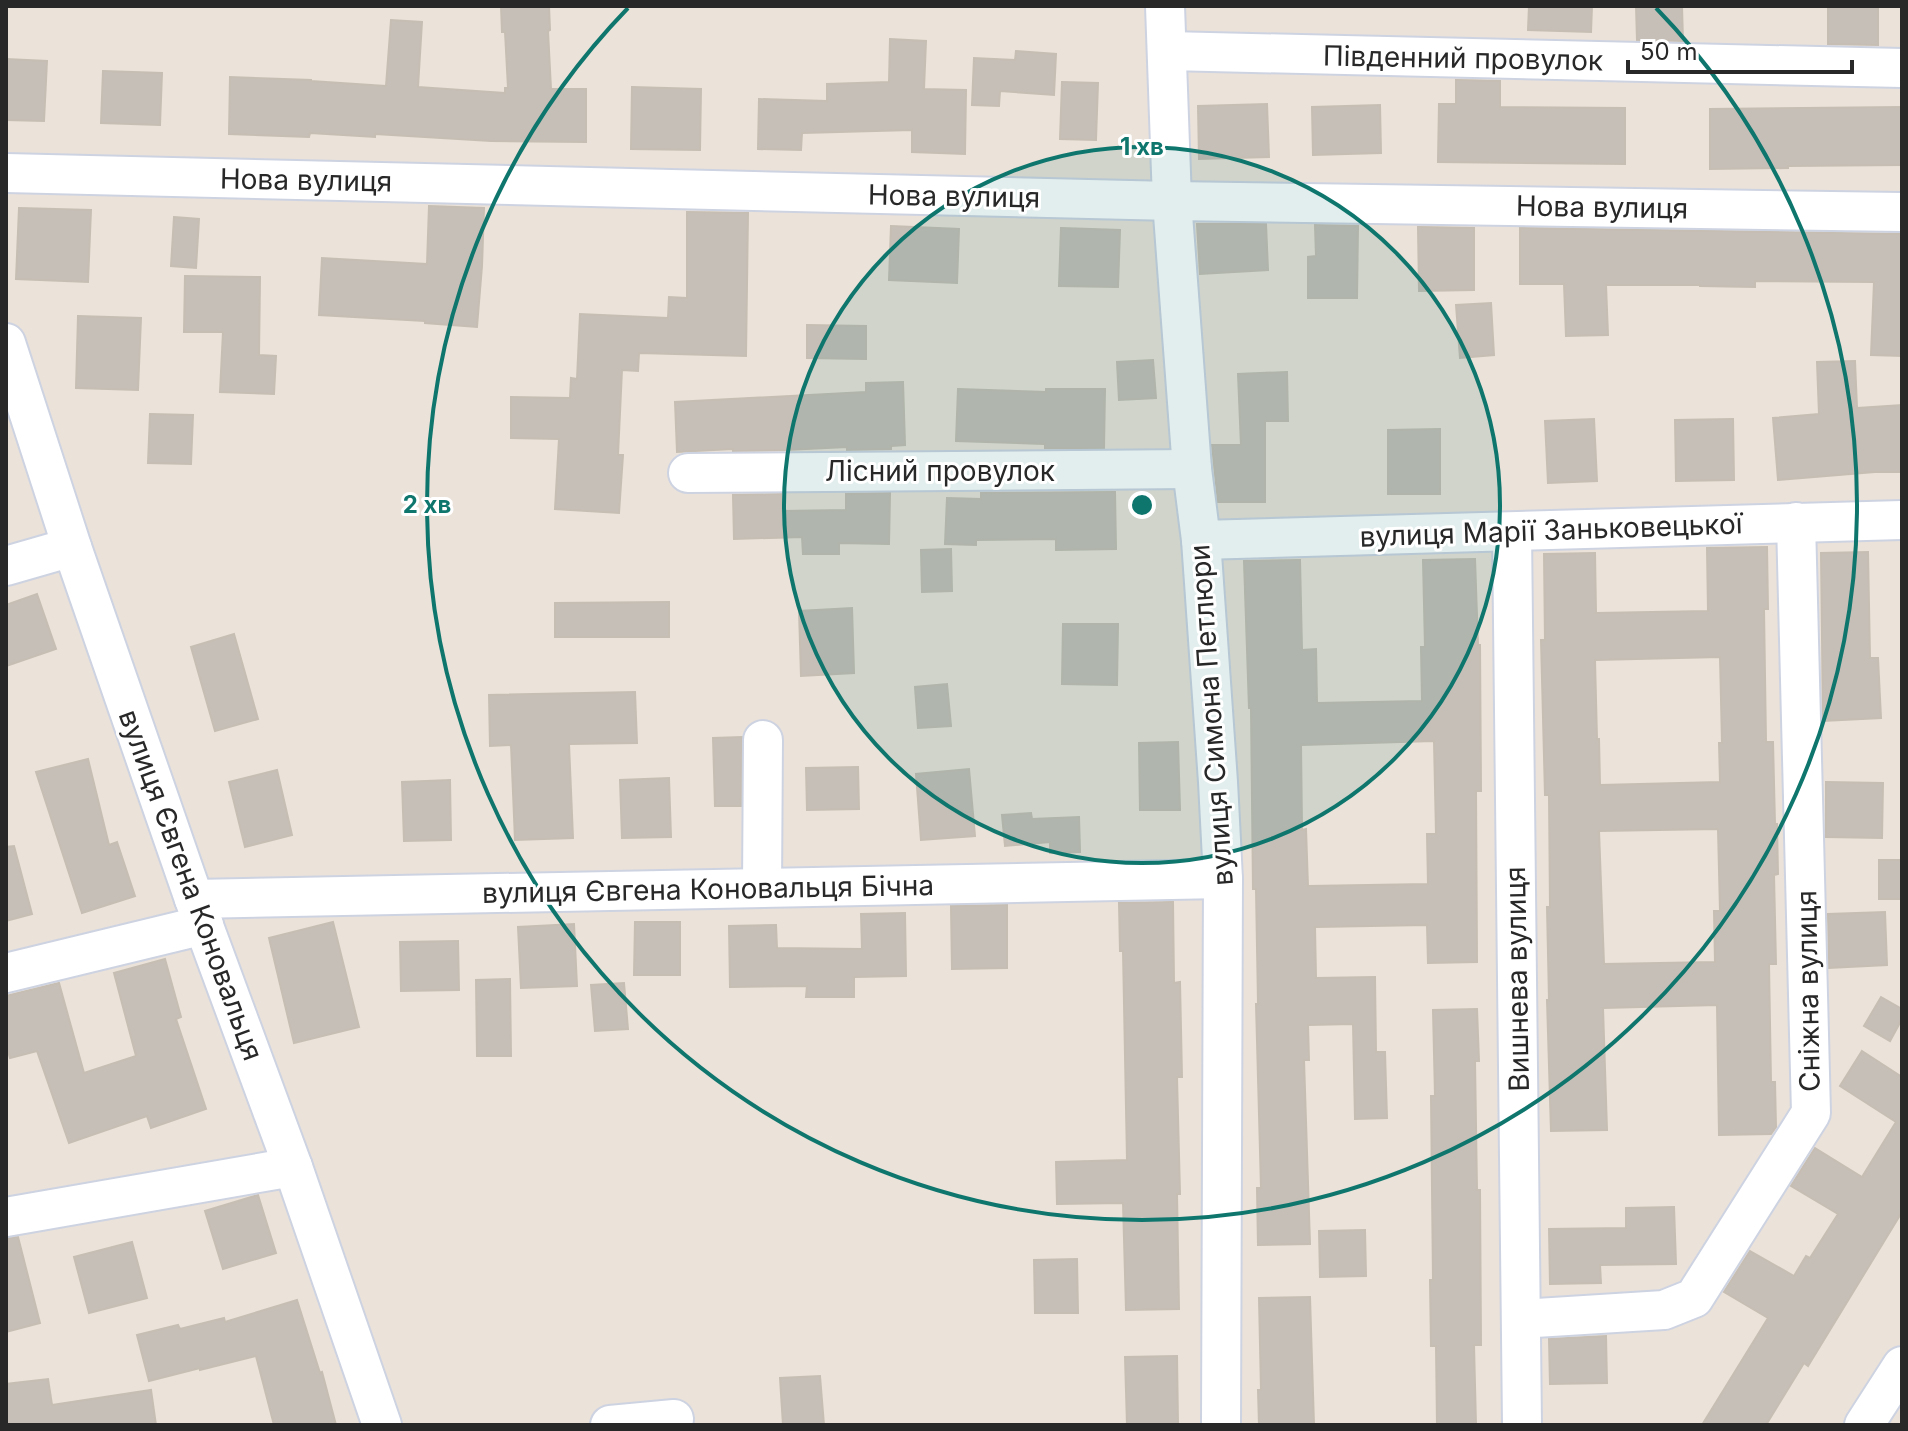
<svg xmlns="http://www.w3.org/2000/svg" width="1908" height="1431" font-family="Inter,sans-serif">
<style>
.building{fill:#c6bfb8;stroke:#c6beb3;stroke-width:2;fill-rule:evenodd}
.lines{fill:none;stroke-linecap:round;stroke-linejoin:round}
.minor-casing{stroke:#ced3e2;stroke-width:42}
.minor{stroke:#fff;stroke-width:38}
.ring{fill:none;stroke:#0f766e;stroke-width:4}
.labels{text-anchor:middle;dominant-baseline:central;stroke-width:6;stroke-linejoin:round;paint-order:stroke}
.street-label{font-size:28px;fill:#282828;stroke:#fff}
.centre{fill:#0f766e;stroke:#fff;stroke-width:4}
.ring-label{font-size:24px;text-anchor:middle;font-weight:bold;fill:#0f766e;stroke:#fff;stroke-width:6;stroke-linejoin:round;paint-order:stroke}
</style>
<rect width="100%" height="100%" fill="#ebe2d9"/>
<!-- building -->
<g class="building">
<path d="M501 6H549L550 30 548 31 551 89H586V142L491 141 375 134V137L310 133 309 137 229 134 230 77 311 80V81L386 86 391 20 422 22 418 87 505 93V88H508L505 32H502Z"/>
<path d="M1529 6H1592L1591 32 1528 30Z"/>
<path d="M1636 6H1682L1683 41 1637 40Z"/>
<path d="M1828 6H1878V45L1828 44Z"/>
<path d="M890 39 926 41 924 89 966 90 965 154 912 152V130L802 133 801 150 758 149 759 99 827 101V84L889 82Z"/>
<path d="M1016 51 1056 54 1054 95 1000 91 999 106 972 105 974 58 1015 60Z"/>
<path d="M6 59 47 61 44 121 6 120Z"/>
<path d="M103 71 162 73 160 125 101 123Z"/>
<path d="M1456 80 1500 81V107L1625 108V164L1438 162 1439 104H1456Z"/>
<path d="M1062 82 1098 83 1096 140 1060 139Z"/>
<path d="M632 87 701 89 700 150 631 149Z"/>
<path d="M1267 104 1269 157 1199 159 1198 106Z"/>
<path d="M1380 105 1381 153 1313 155 1312 107Z"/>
<path d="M1902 107V165L1788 166V168L1710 169V109Z"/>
<path d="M429 206 484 208 482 266 477 327 425 323V321L319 315 322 258 427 264Z"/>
<path d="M19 208 91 210 88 282 16 279Z"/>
<path d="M687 212 748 213 746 356 639 353 638 371 622 370 618 455H623L619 513 555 509 559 439 511 438V397L570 398 571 378 577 379 580 314 668 318 669 297 687 298Z"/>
<path d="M174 217 199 219 196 268 171 266Z"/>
<path d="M1197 224H1266L1268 270 1200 274Z"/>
<path d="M1315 225 1358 226 1357 298H1308V257L1316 256Z"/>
<path d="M891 226 959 229 957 283 889 280Z"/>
<path d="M1418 227 1474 228V290L1419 291Z"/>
<path d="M1061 228 1120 230 1118 287 1059 286Z"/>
<path d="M1520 228 1902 234V356L1871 355 1874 282 1755 281V287L1700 286V285H1606L1608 335 1566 336 1564 284H1520Z"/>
<path d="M185 276 260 277 259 355 276 356 274 394 220 392 223 332H184Z"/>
<path d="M1491 303 1494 355 1460 358 1456 305Z"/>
<path d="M78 316 141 318 138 390 76 388Z"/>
<path d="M807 325 866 326V359L807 358Z"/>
<path d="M1153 360 1156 398 1119 400 1117 362Z"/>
<path d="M1855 361 1857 408 1902 405V472H1875L1778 480 1773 418 1819 414 1817 362Z"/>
<path d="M1287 372 1288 421H1265V502H1218L1212 445H1241L1238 374Z"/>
<path d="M903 382 905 445 891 446V449L847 450V447L785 450 733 451V449L677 452 675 402 866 392V383Z"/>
<path d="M958 389 1046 392V389H1105L1104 448H1045V444L956 441Z"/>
<path d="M150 414 193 415 191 464 148 463Z"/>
<path d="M1594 419 1597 481 1548 483 1545 421Z"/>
<path d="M1733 419 1734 480 1676 481 1675 420Z"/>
<path d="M1440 429V494H1388V430Z"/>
<path d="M1115 492 1116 549 1056 550V539L976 540V545L945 544 947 498 981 499V493Z"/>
<path d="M890 493 889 544 839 543V554H803L802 537 734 539 733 495 781 494 782 511 846 510V494Z"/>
<path d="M1767 547 1768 609H1764L1766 742H1773L1775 824H1777L1778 874 1774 875 1776 964H1769L1771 1082H1775L1776 1127 1771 1134 1719 1135 1717 1005 1603 1008 1607 1130 1551 1131 1547 1000H1549L1547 907H1550L1549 795H1545L1541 640H1545L1544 554 1595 553 1596 613 1708 611 1707 548ZM1720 657 1722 743H1719L1720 782 1600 785 1599 739H1597L1595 660ZM1718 829 1720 911H1714L1715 962 1604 964 1599 831Z"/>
<path d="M951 549 952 591 922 592 921 550Z"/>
<path d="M1868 552 1870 658H1878L1881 718 1823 721 1821 553Z"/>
<path d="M1475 559 1478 645H1480L1481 791H1476L1477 962 1428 963 1427 925 1315 927 1316 978 1375 977 1376 1052H1385L1387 1118 1355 1119 1353 1024 1308 1025 1309 1060H1304L1310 1244 1258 1245 1257 1188H1261L1256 1004H1258L1256 889H1253L1251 708H1249L1244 561 1300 560 1302 650 1316 649 1317 703 1422 701 1421 647H1425L1423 560ZM1434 741 1436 834H1427L1428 884 1308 886 1306 829 1302 830 1301 745Z"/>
<path d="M37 594 56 649 6 666V605Z"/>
<path d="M669 602V637H555V603Z"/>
<path d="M852 608 854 673 801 676 799 611Z"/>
<path d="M1063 624H1118L1117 685 1062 684Z"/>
<path d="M234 634 258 719 215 731 191 647Z"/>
<path d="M947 684 951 726 918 728 915 687Z"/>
<path d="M635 692 637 743 569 744 573 838 515 840 511 745 490 746 489 695Z"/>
<path d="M742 737 741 806H715L713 738Z"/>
<path d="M1178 742 1180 810H1140L1139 743Z"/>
<path d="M88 759 109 845 117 842 135 896 82 913 36 772Z"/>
<path d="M858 767 859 809 807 810 806 768Z"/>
<path d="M969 769 975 836 921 840 916 774Z"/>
<path d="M277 770 292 835 245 847 229 782Z"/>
<path d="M669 778 671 837 622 838 620 780Z"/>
<path d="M450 780 451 840 404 841 402 782Z"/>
<path d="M1826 782 1883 783 1882 838 1826 837Z"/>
<path d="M1031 813 1032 819 1079 817 1080 852 1050 853V842L1005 846 1002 815Z"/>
<path d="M14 846 32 914 6 921V847Z"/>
<rect x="1879" y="860" width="23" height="39"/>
<path d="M1173 902 1174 983 1180 982 1182 1077H1177L1180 1194H1177L1179 1309 1126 1310 1123 1203 1057 1204 1056 1162 1127 1160 1123 951H1120L1119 903Z"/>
<path d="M1007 905V968L952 969 951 906Z"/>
<path d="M1885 912 1887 965 1829 968 1828 914Z"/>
<path d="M905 913 906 976 854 977V997H806L807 986 730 987 729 926 776 925 777 948 862 949 861 914Z"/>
<path d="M333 922 359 1027 294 1043 269 938Z"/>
<path d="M635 922H680V975H634Z"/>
<path d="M574 924 577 986 521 988 518 927Z"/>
<path d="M458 941 459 990 401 991 400 942Z"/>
<path d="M165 959 181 1017 176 1019 206 1109 151 1128 147 1116 69 1143 37 1051 10 1058 6 1045V996L59 983 84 1073 136 1056 114 973Z"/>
<path d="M510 979 511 1056H477L476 980Z"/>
<path d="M624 983 628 1029 595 1031 591 985Z"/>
<path d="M1881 997 1902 1009V1019L1890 1041 1864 1026Z"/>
<path d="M1477 1009 1479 1061H1475L1477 1190H1480L1481 1345H1474L1476 1425H1437L1436 1346H1431L1430 1280H1433L1431 1096H1435L1433 1010Z"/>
<path d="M1862 1051 1902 1077V1212L1808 1366 1804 1363 1766 1425H1702L1768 1318 1724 1292 1750 1251 1794 1276 1806 1256 1810 1258 1838 1214 1791 1186 1815 1148 1862 1177 1896 1122 1840 1086Z"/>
<path d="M258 1195 276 1253 223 1269 205 1211Z"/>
<path d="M1674 1207 1676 1264 1600 1265 1601 1283 1550 1284 1549 1229 1626 1228V1208Z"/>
<path d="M1365 1230 1366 1276 1320 1277 1319 1231Z"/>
<path d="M18 1237 40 1323 6 1332V1238Z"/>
<path d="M132 1242 147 1298 89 1313 74 1257Z"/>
<path d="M1077 1259 1078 1313H1035L1034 1260Z"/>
<path d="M1310 1297 1314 1425H1259L1258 1390H1261L1259 1298Z"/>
<path d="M297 1300 320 1373 322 1372 336 1425H274L256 1356 200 1370V1368L149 1381 137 1335 178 1325 180 1329 224 1318 225 1322Z"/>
<path d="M1606 1336 1607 1383 1550 1384 1549 1339Z"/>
<path d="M1177 1356 1178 1425H1127L1125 1357Z"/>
<path d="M820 1376 824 1425H783L780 1378Z"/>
<path d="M48 1379 52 1405 151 1390 156 1425H6V1384Z"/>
</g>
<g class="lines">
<defs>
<g id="minor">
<path d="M1165 6 1172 201 1192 469 1201 540 1218 782 1223 879 1221 1425"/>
<path d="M1168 51 1902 68"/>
<path d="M6 173 1172 201 1902 212"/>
<path d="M6 343 72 547 194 899 293 1167 382 1425"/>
<path d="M688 473 1192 469"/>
<path d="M1512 532 1522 1425"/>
<path d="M1201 540 1902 520"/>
<path d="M6 566 72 547"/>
<path d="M762 888 763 740"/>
<path d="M194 899 1223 879"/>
<path d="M6 973 204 925"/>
<path d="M6 1217 293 1167"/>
<path d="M1521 1319 1664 1310 1694 1298 1811 1113 1796 522"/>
<path d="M610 1425 674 1419"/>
<path d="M1864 1425 1902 1366"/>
</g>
</defs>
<!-- minor casing -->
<use href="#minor" class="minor-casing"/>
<!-- minor -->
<use href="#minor" class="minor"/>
</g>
<!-- distance rings -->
<circle cx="1142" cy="505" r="358" fill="#0f766e" fill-opacity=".12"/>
<g class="ring">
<circle cx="1142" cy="505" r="358"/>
<path d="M1656 8A715 715 0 1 1 628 8"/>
</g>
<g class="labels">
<!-- street labels -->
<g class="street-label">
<text transform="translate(1463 58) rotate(1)">Південний провулок</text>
<text transform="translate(306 180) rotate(1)">Нова вулиця</text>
<text transform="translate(954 196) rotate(1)">Нова вулиця</text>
<text transform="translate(1602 207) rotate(1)">Нова вулиця</text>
<text x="940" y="471">Лісний провулок</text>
<text transform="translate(1551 530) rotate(-2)">вулиця Марії Заньковецької</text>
<text transform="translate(1211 715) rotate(-94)">вулиця Симона Петлюри</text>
<text transform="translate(191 885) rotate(70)">вулиця Євгена Коновальця</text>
<text transform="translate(708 889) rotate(-1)">вулиця Євгена Коновальця Бічна</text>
<text transform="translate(1517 979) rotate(-91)">Вишнева вулиця</text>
<text transform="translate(1808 991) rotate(-91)">Сніжна вулиця</text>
</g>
</g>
<circle cx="1142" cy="505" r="12" class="centre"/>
<g class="ring-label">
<text x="1142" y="155">1 хв</text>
<text x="427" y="513">2 хв</text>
</g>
<!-- border -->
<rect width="1908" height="1431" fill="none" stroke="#282828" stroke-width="16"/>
<!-- scale -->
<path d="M1628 60v12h224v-12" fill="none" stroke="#282828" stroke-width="4"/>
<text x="1640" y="60" font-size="24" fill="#282828" stroke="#ffffff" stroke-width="6" paint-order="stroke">50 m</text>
</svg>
